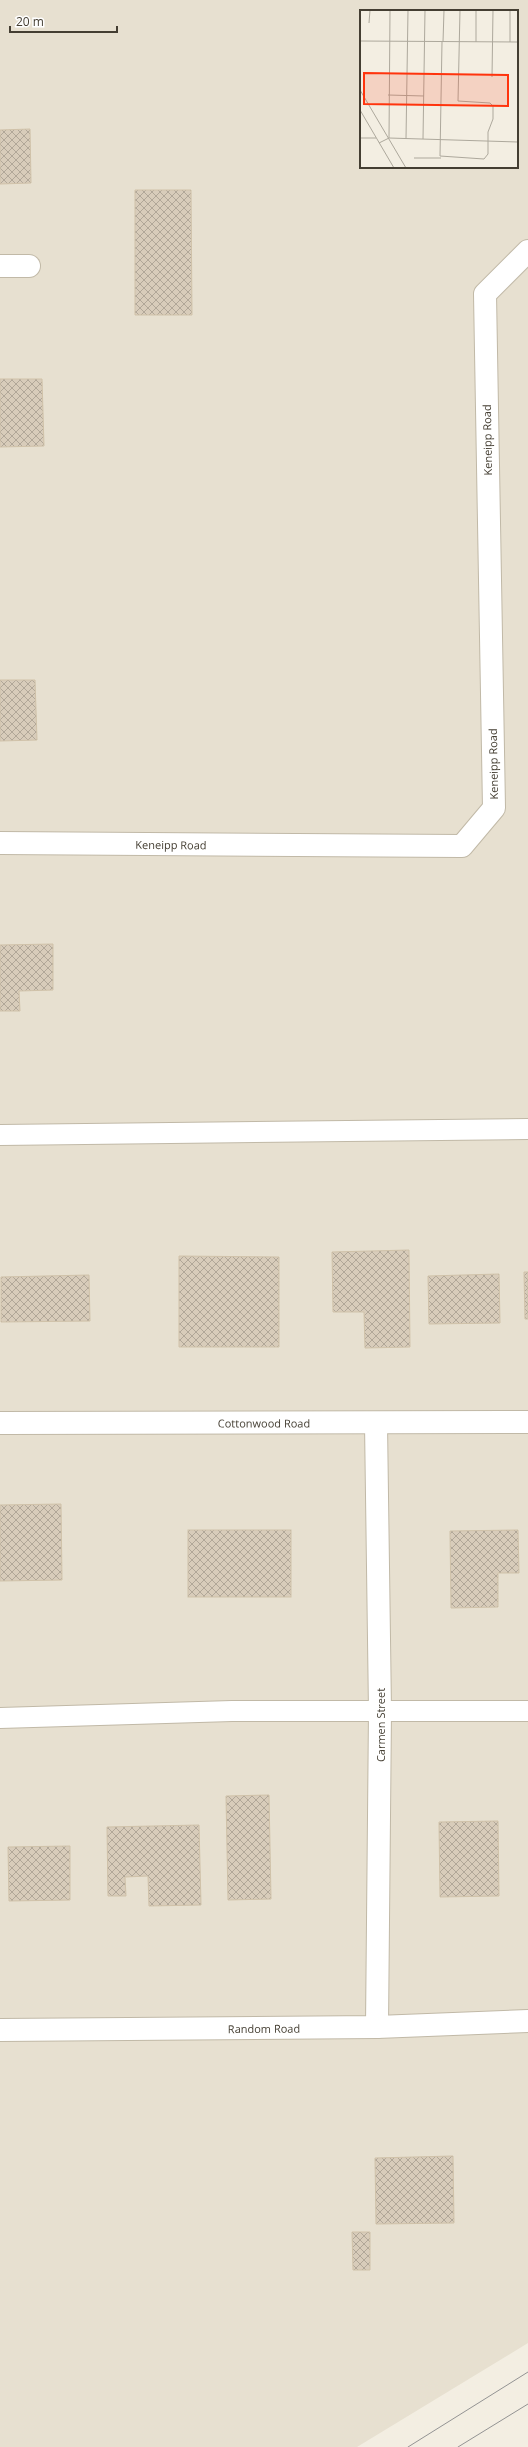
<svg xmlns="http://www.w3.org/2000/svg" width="528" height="2447" font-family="'Open Sans',sans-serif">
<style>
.residential{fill:#e7e0d0;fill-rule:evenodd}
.building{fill:url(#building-cross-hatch);stroke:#d0c2a9}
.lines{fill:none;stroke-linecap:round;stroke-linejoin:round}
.lane-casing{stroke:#c1b9a7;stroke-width:22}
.street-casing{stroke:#c1b9a7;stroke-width:24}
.lane{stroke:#fff;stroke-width:20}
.street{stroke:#fff;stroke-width:22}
.tram{stroke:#939393;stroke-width:1}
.labels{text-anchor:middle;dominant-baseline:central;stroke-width:3;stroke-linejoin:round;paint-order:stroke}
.street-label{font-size:11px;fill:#443e32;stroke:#fff}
.inset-road{fill:none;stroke:#ada89c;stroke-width:1}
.view{fill:#ff340d;fill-opacity:0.15;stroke:#ff340d;stroke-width:2}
.inset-edge{fill:none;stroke:#443e32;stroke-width:2}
</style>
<defs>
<pattern id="building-cross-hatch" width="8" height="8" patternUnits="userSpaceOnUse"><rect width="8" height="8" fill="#d8ccba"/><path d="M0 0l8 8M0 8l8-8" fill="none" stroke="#b1a798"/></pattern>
</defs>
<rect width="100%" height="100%" fill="#f3eee2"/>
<!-- residential -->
<path class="residential" d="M0 0H528V2343L357 2447H0ZM361 11H517V167H361Z"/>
<!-- building -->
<g class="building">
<path d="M30 129 31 183 0 184V130Z"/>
<path d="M135 190H191L192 315H135Z"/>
<path d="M0 379H42L44 446 0 447Z"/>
<path d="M0 680H35L37 740 0 741Z"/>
<path d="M53 944V990L19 991 20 1011H0V945Z"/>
<path d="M409 1250 410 1347 365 1348 364 1312H333L332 1252Z"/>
<path d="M179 1256 279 1257V1347H179Z"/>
<path d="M524 1272H528V1319H525Z"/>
<path d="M499 1274 500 1323 429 1324 428 1276Z"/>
<path d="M89 1275 90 1321 1 1322V1277Z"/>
<path d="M61 1504 62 1580 0 1581V1505Z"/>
<rect x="188" y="1530" width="103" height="67"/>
<path d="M518 1530 519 1573H498V1607L451 1608 450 1531Z"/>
<path d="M269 1795 271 1899 228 1900 226 1796Z"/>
<path d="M498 1821 499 1896 440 1897 439 1822Z"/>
<path d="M199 1825 201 1905 149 1906 148 1876 125 1877 126 1896H108L107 1827Z"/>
<path d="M70 1846V1900L9 1901 8 1847Z"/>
<path d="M453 2156 454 2223 376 2224 375 2158Z"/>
<path d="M352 2232H370V2270H353Z"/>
</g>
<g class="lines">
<defs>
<g id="lane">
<path d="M0 1135 528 1129"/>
<path d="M0 1718 232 1711H528"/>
</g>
<g id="street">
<path d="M0 266H29"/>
<path id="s1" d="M0 843 462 846 494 808 485 294 528 251"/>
<path id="s2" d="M0 1423 528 1422"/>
<path d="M376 1423 380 1711 377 2027"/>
<path id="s3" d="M0 2030 377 2027 528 2021"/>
</g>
</defs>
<!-- lane casing -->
<use href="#lane" class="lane-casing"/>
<!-- street casing -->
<use href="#street" class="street-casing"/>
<!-- lane -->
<use href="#lane" class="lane"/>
<!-- street -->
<use href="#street" class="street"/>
<!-- tram -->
<g class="tram">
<path d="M408 2447 528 2372"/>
<path d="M458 2447 528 2404"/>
</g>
</g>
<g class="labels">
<!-- street labels -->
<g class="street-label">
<text transform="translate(487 440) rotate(-91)">Keneipp Road</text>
<text transform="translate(493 764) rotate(-91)">Keneipp Road</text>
<text stroke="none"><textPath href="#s1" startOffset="171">Keneipp Road</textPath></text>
<text stroke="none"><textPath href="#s2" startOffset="264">Cottonwood Road</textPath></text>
<text transform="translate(380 1725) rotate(-90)">Carmen Street</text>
<text stroke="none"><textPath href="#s3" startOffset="264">Random Road</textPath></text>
</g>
</g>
<!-- overview -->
<g transform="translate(360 10)">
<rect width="158" height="158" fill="#f3eee2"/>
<path class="inset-road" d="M9 13 10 0M0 31 158 32M82 32 80 146 124 149 128 144V122L133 109V96L130 93 98 91 100 0M83 32 84 0M116 32V0M150 32V0M132 67 133 0M0 80 46 158M28 85 64 86M0 100 34 158M0 128H16M29 128 30 0M46 129 48 0M63 129 65 0M19 133 29 128 158 132M54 148H81"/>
<path class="view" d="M4 63 148 65V96L4 94Z"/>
<rect width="158" height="158" class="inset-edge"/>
</g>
<!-- scale -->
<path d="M10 26v6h107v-6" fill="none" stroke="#443e32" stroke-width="2"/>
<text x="16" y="26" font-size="12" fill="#443e32" stroke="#ffffff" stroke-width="3" paint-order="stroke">20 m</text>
</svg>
